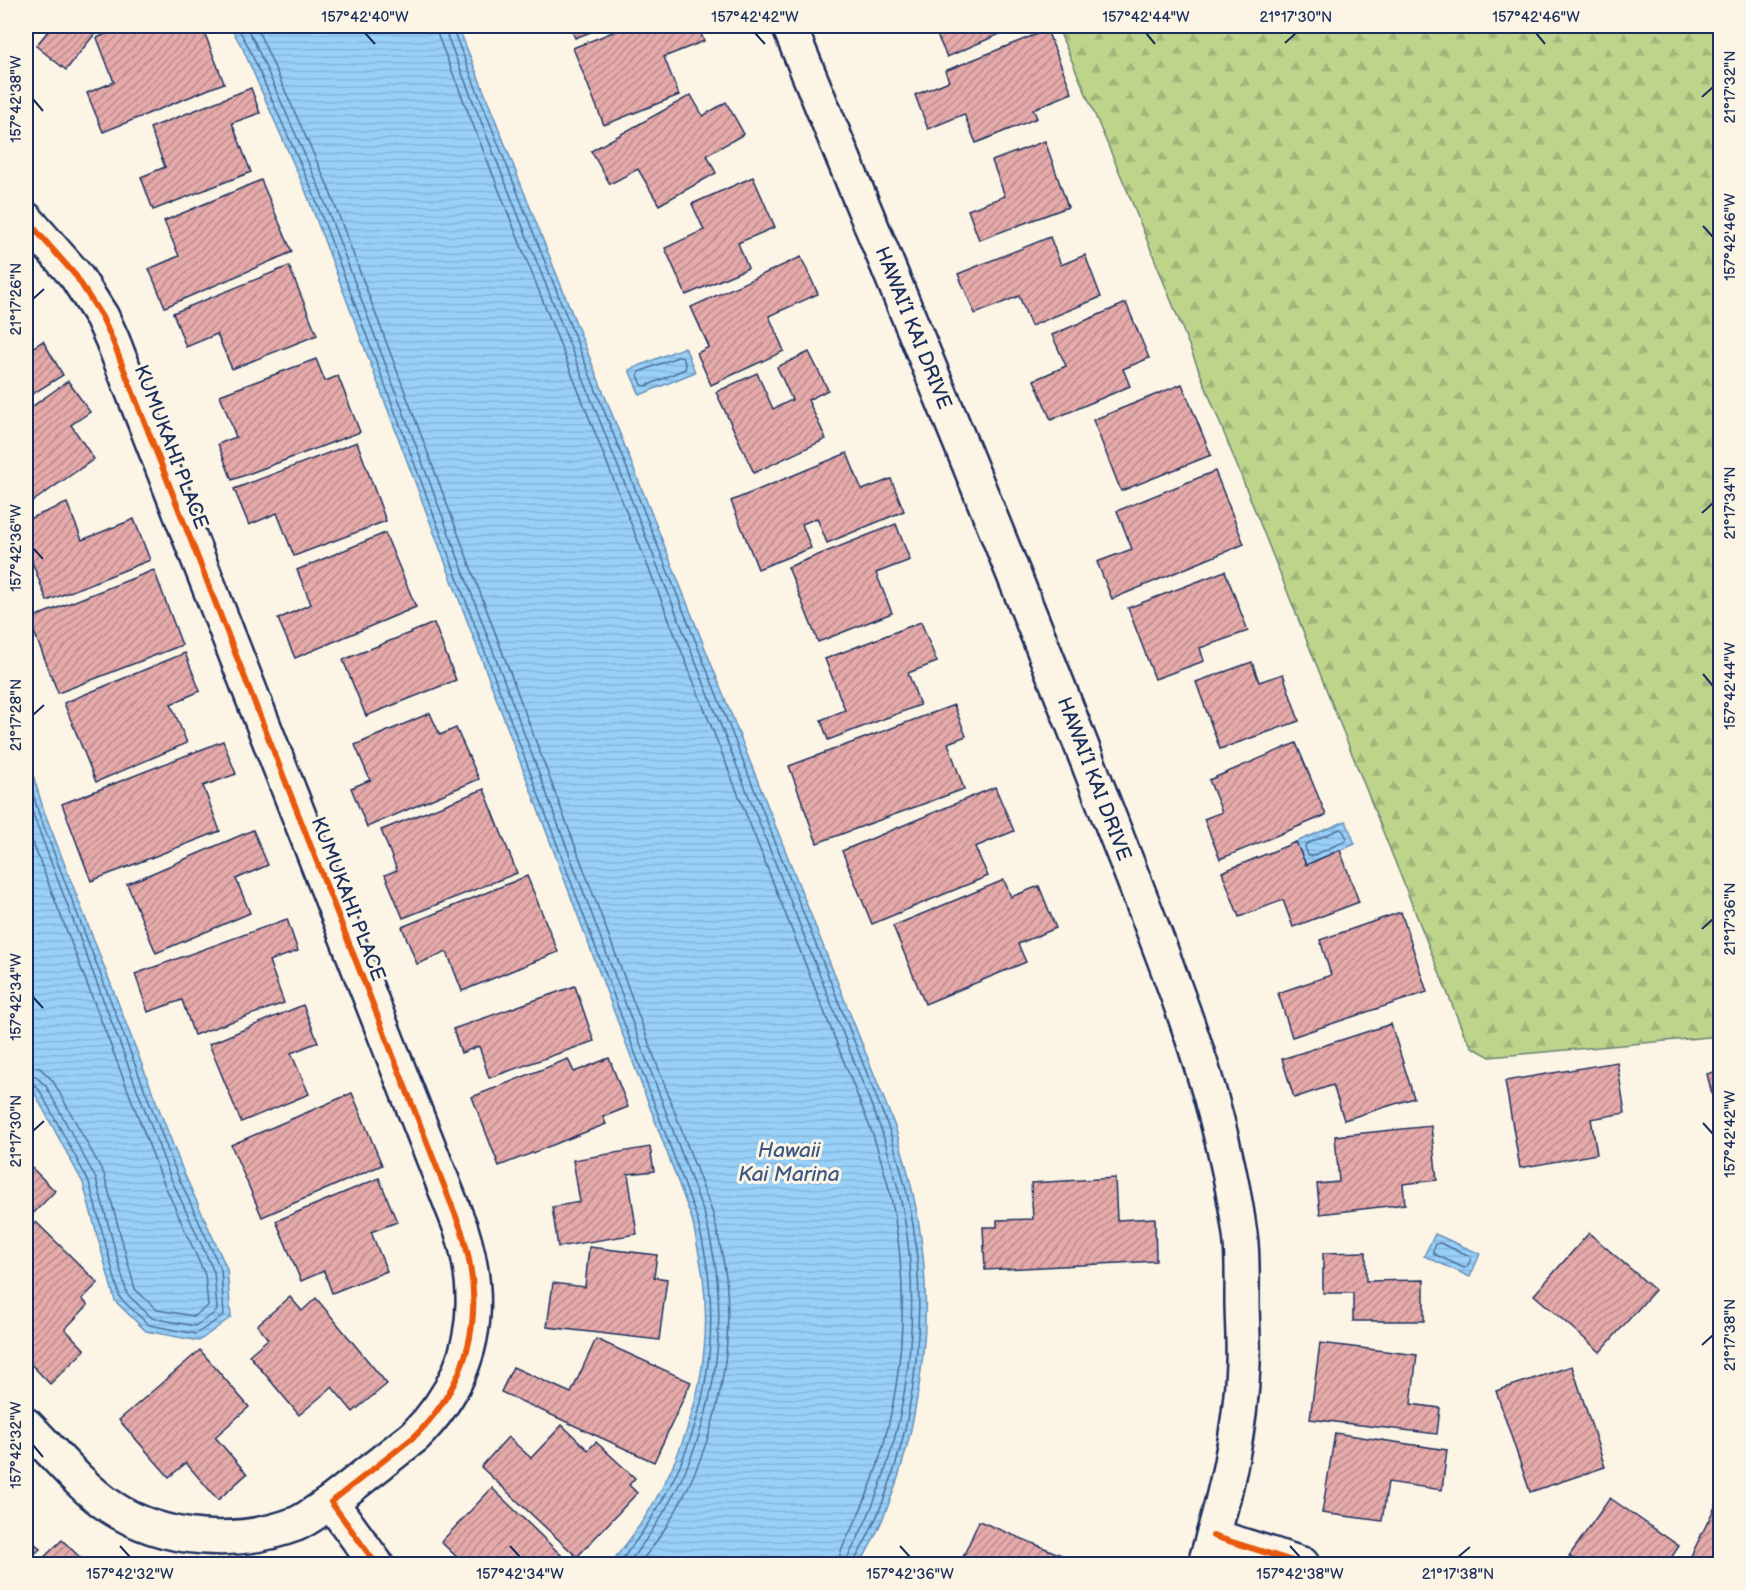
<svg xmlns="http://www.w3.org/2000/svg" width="1746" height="1590" font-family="'Balsamiq Sans',sans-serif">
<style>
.forest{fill:url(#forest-firs);stroke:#6c8274;stroke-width:1.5}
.water{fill:url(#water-rules);stroke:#6790ba;stroke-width:1.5}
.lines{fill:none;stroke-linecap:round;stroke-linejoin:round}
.shore{stroke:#4d6f9c;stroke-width:1.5}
.building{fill:url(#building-hatch);stroke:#1b2f5e;stroke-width:1.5}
.minor-casing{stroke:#1b2f5e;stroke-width:38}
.tertiary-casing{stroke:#1b2f5e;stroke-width:38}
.secondary-casing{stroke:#1b2f5e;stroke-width:38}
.minor{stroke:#fcf5e5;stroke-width:33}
.tertiary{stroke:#fcf5e5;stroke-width:33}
.secondary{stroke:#fcf5e5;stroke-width:33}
.cycleway-casing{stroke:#fcf5e5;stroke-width:10}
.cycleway{stroke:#e8590c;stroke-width:6}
.ticks{fill:none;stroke:#1b2f5e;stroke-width:2}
.labels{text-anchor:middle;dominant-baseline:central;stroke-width:6;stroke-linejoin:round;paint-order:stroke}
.street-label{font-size:20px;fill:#1b2f5e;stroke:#fcf5e5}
.water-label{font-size:21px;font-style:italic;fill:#3a5784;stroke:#fcf5e5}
.neatline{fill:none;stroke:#1b2f5e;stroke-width:2}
.ticks-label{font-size:15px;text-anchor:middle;fill:#1b2f5e}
</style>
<defs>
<pattern id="forest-firs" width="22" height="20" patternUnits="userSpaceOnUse" patternTransform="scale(1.5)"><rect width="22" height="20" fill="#bed48b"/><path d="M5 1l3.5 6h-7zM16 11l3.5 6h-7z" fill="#a3b67a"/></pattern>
<pattern id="water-rules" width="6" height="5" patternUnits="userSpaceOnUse" patternTransform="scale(1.5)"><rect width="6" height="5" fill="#99d0f8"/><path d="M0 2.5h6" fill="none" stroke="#83b3d7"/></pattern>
<pattern id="building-hatch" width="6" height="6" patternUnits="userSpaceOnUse" patternTransform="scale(1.5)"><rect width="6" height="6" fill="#e5aaa9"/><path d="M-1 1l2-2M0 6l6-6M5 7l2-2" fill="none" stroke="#b98b8d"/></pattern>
</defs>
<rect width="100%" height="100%" fill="#fcf5e5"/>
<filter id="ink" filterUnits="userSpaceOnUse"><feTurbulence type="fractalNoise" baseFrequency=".0167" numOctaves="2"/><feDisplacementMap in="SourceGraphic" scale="12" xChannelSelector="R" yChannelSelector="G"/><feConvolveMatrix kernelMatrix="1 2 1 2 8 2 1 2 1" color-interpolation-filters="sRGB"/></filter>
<g filter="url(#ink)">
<!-- forest -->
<path class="forest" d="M1057 26H1720V1036L1490 1057 1472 1047 1463 1032 1127 190Z"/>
<!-- water -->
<g class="water">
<path d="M230 26H458L895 1127C908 1169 919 1212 923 1256 933 1354 910 1479 860 1564H610C677 1486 716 1382 703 1277 700 1258 696 1238 692 1219L306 192 243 49Z"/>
<path d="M685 347 695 372 640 395 629 370Z"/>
<path d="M26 752 44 811 183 1171 227 1269 231 1317 199 1341 146 1331 115 1301 83 1183 35 1094 26 1084Z"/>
<path d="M1346 821 1355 844 1306 865 1296 842Z"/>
<path d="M1435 1234 1480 1254 1470 1277 1424 1256Z"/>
</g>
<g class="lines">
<!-- shore -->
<g class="shore">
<path d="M237 26 248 46 312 190 697 1218C702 1239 707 1259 709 1281 719 1388 686 1482 618 1564"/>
<path d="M246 26 255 43 319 187 705 1216C710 1237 715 1258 717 1279 727 1383 693 1485 627 1564"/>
<path d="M256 26 327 184 713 1214C718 1235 723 1256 726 1277 736 1379 704 1485 639 1564"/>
<path d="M436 26 438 36 873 1135C882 1162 891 1190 895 1219 909 1302 902 1387 877 1467 871 1486 863 1505 855 1522 849 1535 839 1550 838 1564"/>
<path d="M445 26 446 33 882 1132C890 1159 899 1187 904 1216 924 1331 904 1454 848 1557L847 1564"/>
<path d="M453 26V30L889 1129C902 1171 914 1214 917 1259 925 1360 906 1471 855 1560V1564"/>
<path d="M680 356C684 358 687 366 685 369L646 386 642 385 638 375 639 372Z"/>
<path d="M26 771 39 814 177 1174 221 1270 224 1315 196 1334 149 1325 120 1298 89 1182 40 1091 32 1082 26 1081"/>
<path d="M26 796 170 1176 214 1272 217 1309 216 1312 195 1326 152 1318 127 1294 96 1179 46 1086 35 1076 26 1073"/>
<path d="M26 825 162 1179 205 1275 208 1306 194 1316 157 1310 135 1289 104 1174 53 1081 40 1068 26 1064"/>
<path d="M1340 829 1343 831 1347 838 1345 841 1312 856 1308 855 1305 847 1306 844Z"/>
<path d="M1440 1243 1470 1256 1471 1259 1467 1267 1464 1268 1434 1254 1433 1251 1436 1244Z"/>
</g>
</g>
<!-- building -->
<g class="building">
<path d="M52 26H101L66 70 36 46Z"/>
<path d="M108 26H189L192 33 203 29 224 83 103 132 87 93 114 82 97 38 110 32Z"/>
<path d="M570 26H606L575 38Z"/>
<path d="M628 26H698L704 41 664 57 679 95 604 125 573 48Z"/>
<path d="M933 26H1018L947 57Z"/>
<path d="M1047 30 1072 93 1033 109 1037 118 976 143 964 114 928 129 915 95 949 81 945 71Z"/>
<path d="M251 88 260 113 232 123 251 172 153 210 141 177 165 167 150 128Z"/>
<path d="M691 95 703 116 726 102 744 134 707 155 716 173 659 205 638 169 610 184 591 151Z"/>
<path d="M1045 141 1068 207 979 240 968 210 1005 196 992 161Z"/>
<path d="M753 177 775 227 738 243 748 268 686 295 665 248 704 230 692 204Z"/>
<path d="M261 180 292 252 165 307 149 269 179 256 164 221Z"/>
<path d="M1050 237 1061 265 1085 255 1101 297 1031 326 1019 296 975 314 958 274Z"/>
<path d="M801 257 818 294 769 316 784 351 711 385 697 353 709 347 691 307Z"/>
<path d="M289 266 317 335 232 369 217 334 186 347 173 313Z"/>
<path d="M1126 303 1149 358 1123 369 1130 386 1051 420 1034 380 1066 366 1052 335Z"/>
<path d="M43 341 63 375 26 398V352Z"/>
<path d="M809 352 828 390 808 400 826 439 754 473 716 392 757 373 773 409 792 400 777 367Z"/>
<path d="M316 359 325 381 338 376 360 432 232 480 218 444 236 437 220 395Z"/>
<path d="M68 381 90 412 71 425 94 459 32 502 26 493V411Z"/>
<path d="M1182 384 1211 455 1121 491 1093 420Z"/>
<path d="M357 442 386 521 294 556 277 513 249 525 234 489Z"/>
<path d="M847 453 862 490 891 479 904 511 827 543 817 518 802 524 811 548 758 569 731 501Z"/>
<path d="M1215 471 1244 544 1112 599 1097 562 1132 549 1117 511Z"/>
<path d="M67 503 82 540 134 519 150 560 47 601 26 546V520Z"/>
<path d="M896 524 910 560 876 573 892 613 818 642 788 567Z"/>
<path d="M385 533 416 607 295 658 278 619 311 604 297 570Z"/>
<path d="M154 570 182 645 58 693 29 619Z"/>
<path d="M1225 571 1248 631 1200 648 1204 661 1155 679 1128 608Z"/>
<path d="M921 622 937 662 908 673 920 705 828 740 821 720 845 710 825 659Z"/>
<path d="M434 623 456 680 366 716 343 660Z"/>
<path d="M185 653 200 691 171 704 187 743 96 782 64 703Z"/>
<path d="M1252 662 1259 682 1283 674 1299 721 1220 749 1196 682Z"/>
<path d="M954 705 966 736 948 743 964 789 817 843 789 766Z"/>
<path d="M430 713 440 735 456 728 479 779 367 827 351 788 370 780 355 745Z"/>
<path d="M223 741 236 774 203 786 220 831 91 881 62 804Z"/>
<path d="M1296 743 1326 815 1220 859 1204 819 1222 812 1209 780Z"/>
<path d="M995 787 1014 831 975 847 988 876 872 924 842 851Z"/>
<path d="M484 789 517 873 403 918 385 875 397 870 381 830Z"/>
<path d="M253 830 268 865 236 879 250 913 156 953 127 884Z"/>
<path d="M1296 842 1306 865 1340 850 1359 902 1293 927 1283 900 1239 917 1222 872Z"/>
<path d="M527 876 558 952 462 991 447 952 417 964 402 927Z"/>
<path d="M1004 880 1011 897 1039 886 1056 928 1018 944 1026 962 925 1004 893 926Z"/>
<path d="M1401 912 1427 992 1292 1037 1278 993 1331 975 1320 940Z"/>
<path d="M287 919 298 951 269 961 284 1003 194 1035 182 1000 148 1012 135 974Z"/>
<path d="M575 986 594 1041 489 1078 479 1046 461 1053 453 1029Z"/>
<path d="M303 1005 318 1042 291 1053 309 1094 241 1122 209 1044Z"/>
<path d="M1391 1024 1414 1098 1344 1120 1333 1085 1294 1098 1282 1059Z"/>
<path d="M609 1058 628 1107 603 1117 606 1124 499 1166 472 1097 568 1059 574 1072Z"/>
<path d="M1617 1062 1625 1113 1591 1119 1597 1154 1520 1168 1505 1081Z"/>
<path d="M1720 1070V1125L1707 1074Z"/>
<path d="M352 1093 382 1165 262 1217 231 1145Z"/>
<path d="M1431 1126 1437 1180 1403 1184 1405 1204 1320 1214 1317 1184 1339 1182 1335 1136Z"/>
<path d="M650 1147 654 1171 628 1174 637 1234 558 1247 552 1207 580 1202 573 1160Z"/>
<path d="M26 1162 55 1191 26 1221Z"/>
<path d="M379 1178 397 1222 371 1232 387 1271 332 1293 324 1271 301 1281 276 1221Z"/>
<path d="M1115 1178 1117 1220 1155 1218 1156 1261 985 1270 983 1227H997V1220L1033 1219 1031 1183Z"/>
<path d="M36 1222 98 1283 82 1299 88 1305 65 1329 85 1350 50 1384 26 1359V1232Z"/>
<path d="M1589 1233 1655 1290 1600 1352 1534 1295Z"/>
<path d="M589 1247 657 1255 654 1277 667 1279 659 1340 547 1327 553 1283 585 1287Z"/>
<path d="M1366 1252V1281L1424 1280V1321H1353V1293H1323V1253Z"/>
<path d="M290 1297 302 1311 316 1298 387 1384 353 1412 332 1387 299 1415 249 1355 268 1339 257 1325Z"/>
<path d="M596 1339 691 1382 654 1462 501 1392 513 1367 571 1393Z"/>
<path d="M1320 1343 1417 1355 1411 1404 1440 1408 1437 1434 1310 1419Z"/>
<path d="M200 1350 249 1407 215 1437 247 1474 218 1500 186 1463 169 1477 119 1420Z"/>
<path d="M1572 1366 1605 1467 1530 1492 1496 1391Z"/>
<path d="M562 1425 588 1450 596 1442 635 1478 629 1485 637 1493 577 1557 481 1467 508 1437 531 1458Z"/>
<path d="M1335 1433 1447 1450 1442 1490 1388 1482 1382 1521 1322 1513Z"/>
<path d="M492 1488 562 1556 554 1564H464L441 1542Z"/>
<path d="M1720 1497V1564H1687Z"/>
<path d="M1610 1498 1679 1546 1667 1564H1581L1569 1556Z"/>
<path d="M979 1521 1083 1564H960Z"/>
<path d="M26 1534 40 1549 26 1562Z"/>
<path d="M62 1540 87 1564H37Z"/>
</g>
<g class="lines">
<defs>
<g id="minor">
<path d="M26 219 76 276 102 317 112 339 461 1229C486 1307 474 1377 415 1436L331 1502 376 1564"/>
<path d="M26 1425C52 1451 81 1487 111 1507 164 1542 238 1546 296 1524 308 1519 320 1509 331 1502"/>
</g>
<path id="tertiary" d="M1213 1536 1302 1564"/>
<path id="secondary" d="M789 26C893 280 1000 534 1099 791 1154 935 1219 1079 1240 1234 1243 1255 1242 1277 1242 1299 1242 1321 1244 1343 1243 1364 1241 1432 1224 1500 1205 1564"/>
</defs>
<!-- minor casing -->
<use href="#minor" class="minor-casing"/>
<!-- tertiary casing -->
<use href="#tertiary" class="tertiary-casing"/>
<!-- secondary casing -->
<use href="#secondary" class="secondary-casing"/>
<!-- minor -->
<use href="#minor" class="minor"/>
<!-- tertiary -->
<use href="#tertiary" class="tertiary"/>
<!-- secondary -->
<use href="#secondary" class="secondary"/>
<defs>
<g id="cycleway">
<path d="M26 219 76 276 102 317 112 339 461 1229C486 1307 474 1377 415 1436L331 1502 376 1564"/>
<path d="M1213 1536 1302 1564"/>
</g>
</defs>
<!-- cycleway casing -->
<use href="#cycleway" class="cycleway-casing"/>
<!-- cycleway -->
<use href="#cycleway" class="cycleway"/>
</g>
</g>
<!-- ticks -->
<path class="ticks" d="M365 33 375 44M755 33 765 44M1146 33 1155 44M1536 33 1545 44M1285 43 1296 33M1702 97 1713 87M33 99 43 111M1703 226 1713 237M33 299 44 289M1702 513 1713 503M33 548 43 559M1703 674 1713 686M33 715 44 705M1702 929 1713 919M33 997 43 1008M1703 1123 1713 1134M33 1131 44 1121M1702 1345 1713 1335M33 1445 43 1457M120 1546 130 1557M510 1546 520 1557M900 1546 910 1557M1290 1546 1300 1557M1458 1557 1470 1547"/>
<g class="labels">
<!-- street labels -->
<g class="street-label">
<text transform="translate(913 328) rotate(68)">HAWAI’I KAI DRIVE</text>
<text transform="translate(171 447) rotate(69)">KUMUKAHI PLACE</text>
<text transform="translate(1094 779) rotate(69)">HAWAI’I KAI DRIVE</text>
<text transform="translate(348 899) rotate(69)">KUMUKAHI PLACE</text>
</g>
<!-- water labels -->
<g class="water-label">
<text x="789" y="1150">Hawaii<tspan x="789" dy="24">Kai Marina</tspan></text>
</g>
</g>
<!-- margin -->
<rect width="1746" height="1590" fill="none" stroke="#fcf5e5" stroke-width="66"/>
<rect x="33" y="33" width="1680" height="1524" class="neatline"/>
<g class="ticks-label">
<text x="365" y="22">157°42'40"W</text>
<text x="755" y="22">157°42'42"W</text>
<text x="1146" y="22">157°42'44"W</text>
<text x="1296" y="22">21°17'30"N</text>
<text x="1536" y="22">157°42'46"W</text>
<text transform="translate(1730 87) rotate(-90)" y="5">21°17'32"N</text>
<text transform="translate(16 99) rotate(-90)" y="5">157°42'38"W</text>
<text transform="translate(1730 237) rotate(-90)" y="5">157°42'46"W</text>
<text transform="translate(16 299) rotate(-90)" y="5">21°17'26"N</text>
<text transform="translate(1730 503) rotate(-90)" y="5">21°17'34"N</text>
<text transform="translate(16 548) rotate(-90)" y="5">157°42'36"W</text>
<text transform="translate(1730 686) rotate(-90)" y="5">157°42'44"W</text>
<text transform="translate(16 715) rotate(-90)" y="5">21°17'28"N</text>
<text transform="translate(1730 919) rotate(-90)" y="5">21°17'36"N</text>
<text transform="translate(16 997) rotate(-90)" y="5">157°42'34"W</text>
<text transform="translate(16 1131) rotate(-90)" y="5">21°17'30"N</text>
<text transform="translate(1730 1134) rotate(-90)" y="5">157°42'42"W</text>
<text transform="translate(1730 1335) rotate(-90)" y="5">21°17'38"N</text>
<text transform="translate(16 1445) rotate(-90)" y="5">157°42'32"W</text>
<text x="130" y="1579">157°42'32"W</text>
<text x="520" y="1579">157°42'34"W</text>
<text x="910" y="1579">157°42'36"W</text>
<text x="1300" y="1579">157°42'38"W</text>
<text x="1458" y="1579">21°17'38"N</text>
</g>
</svg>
